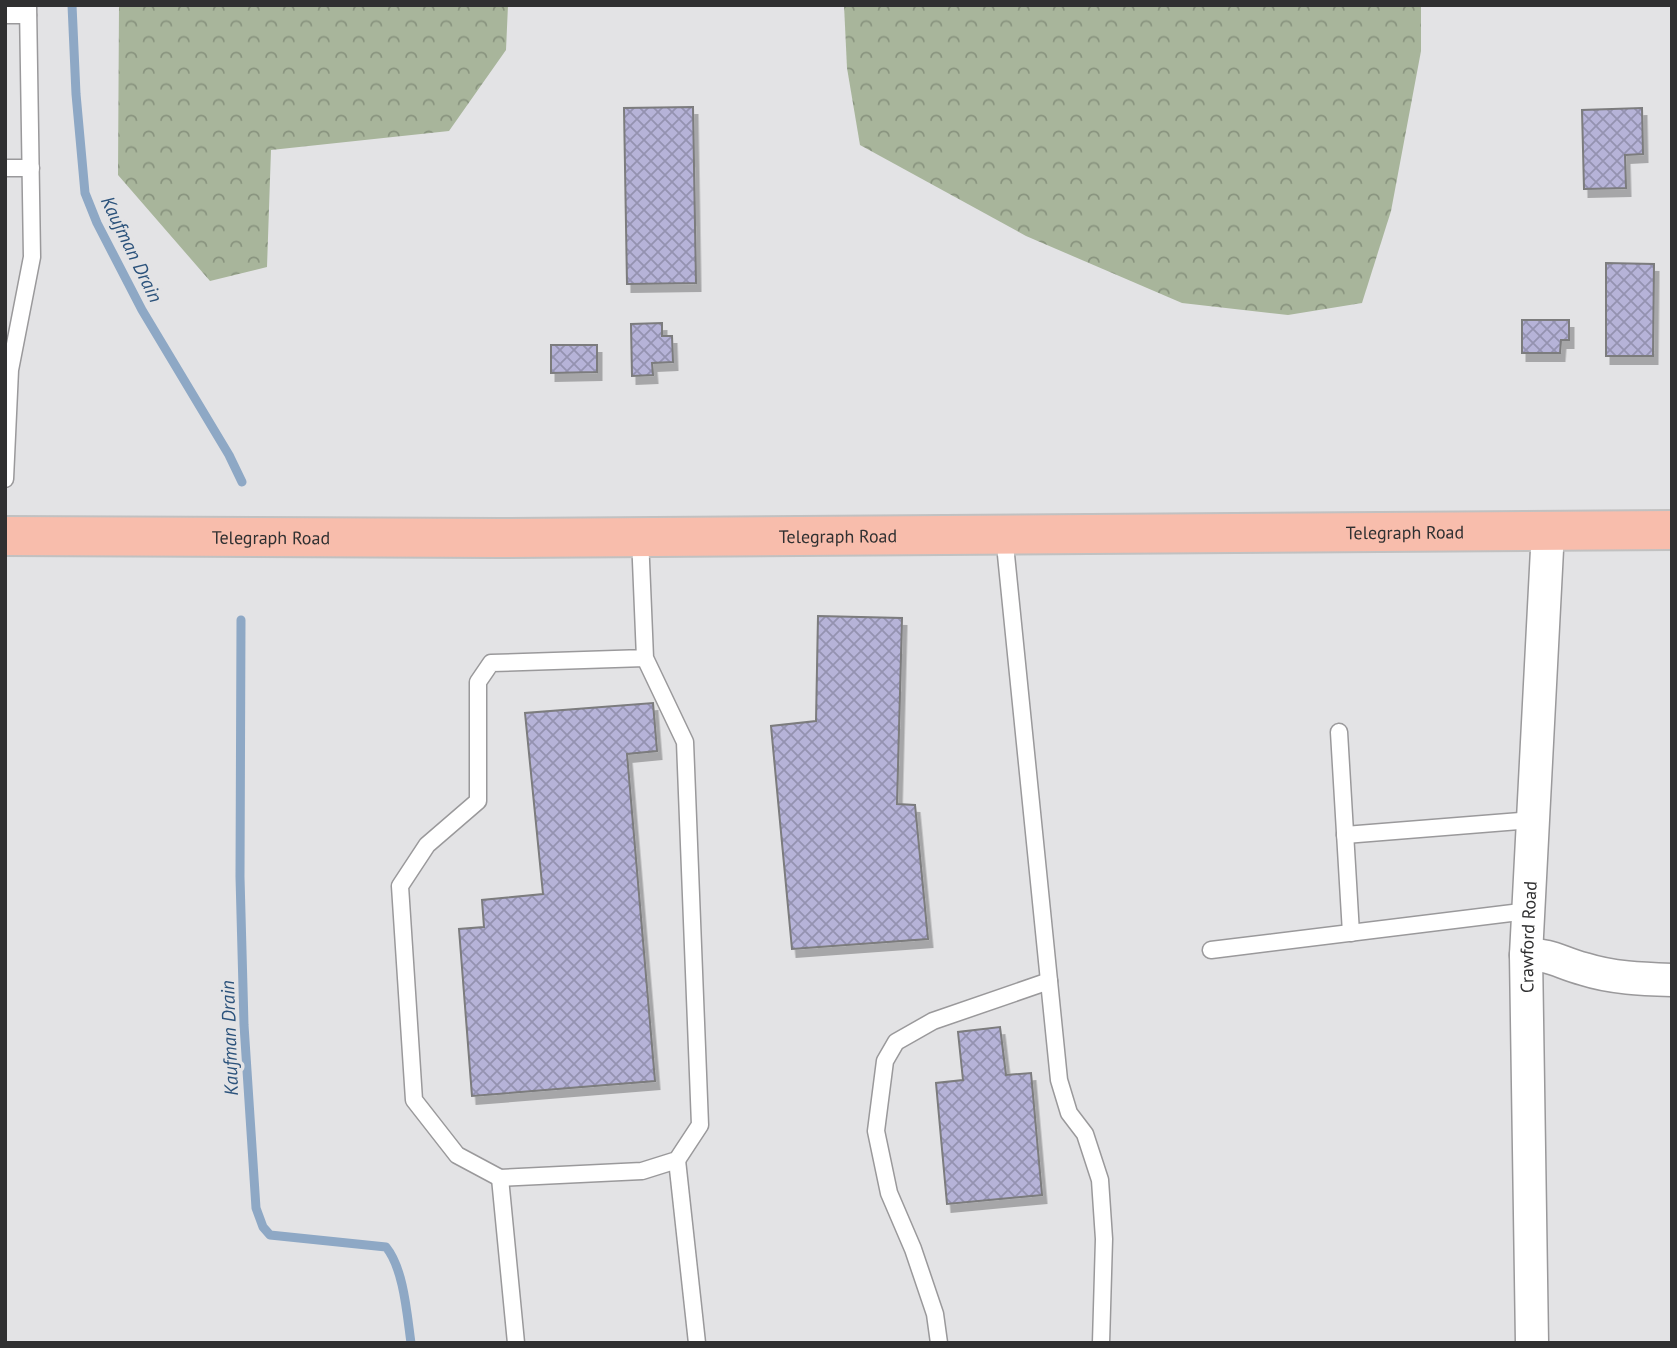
<svg xmlns="http://www.w3.org/2000/svg" width="1677" height="1348" font-family="'PT Sans',sans-serif">
<style>
.forest{fill:url(#forest-crowns)}
.lines{fill:none;stroke-linecap:round;stroke-linejoin:round}
.stream{stroke:#8ea8c5;stroke-width:9}
.building{fill:url(#building-cross-hatch);stroke:#7b7b7d;stroke-width:2;filter:url(#shadow)}
.lane-casing{stroke:#9a999b;stroke-width:19}
.street-casing{stroke:#9a999b;stroke-width:35}
.primary-casing{stroke:#c1c1c1;stroke-width:42}
.lane{stroke:#fff;stroke-width:16}
.street{stroke:#fff;stroke-width:32}
.primary{stroke:#f8bdac;stroke-width:38}
.labels{text-anchor:middle;dominant-baseline:central;stroke-width:7;stroke-linejoin:round;paint-order:stroke}
.street-label{font-size:18px;fill:#303031;stroke:#e3e3e5}
.water-label{font-size:19px;font-style:italic;fill:#2b527b;stroke:#e3e3e5}
</style>
<defs>
<pattern id="forest-crowns" width="20" height="18" patternUnits="userSpaceOnUse" patternTransform="scale(1.75)"><rect width="20" height="18" fill="#a8b59b"/><path d="M2 6a3 3 0 1 1 6 0M12 15a3 3 0 1 1 6 0" fill="none" stroke="#89947f"/></pattern>
<pattern id="building-cross-hatch" width="8" height="8" patternUnits="userSpaceOnUse" patternTransform="scale(1.75)"><rect width="8" height="8" fill="#b6b3d8"/><path d="M0 0l8 8M0 8l8-8" fill="none" stroke="#9492b0"/></pattern>
<filter id="shadow"><feDropShadow dx="4.5" dy="8" stdDeviation="0" flood-color="#0004"/></filter>
</defs>
<rect width="100%" height="100%" fill="#e3e3e5"/>
<!-- forest -->
<g class="forest">
<path d="M119 5H508L506 50 449 131 271 150 267 267 210 281 118 175Z"/>
<path d="M844 5H1421V51L1391 211 1362 303 1288 315 1182 303 1026 236 860 145 847 68Z"/>
</g>
<g class="lines">
<!-- stream -->
<g class="stream">
<path d="M72 5 76 94 85 193 97 223 142 310 229 455 242 482"/>
<path d="M241 620 240 877 244 1025 256 1208 263 1227 270 1235 386 1247C404 1269 407 1315 411 1343"/>
</g>
</g>
<!-- building -->
<g class="building">
<path d="M693 107 696 283 627 284 624 108Z"/>
<path d="M1642 108 1643 154 1625 155 1626 188 1584 189 1582 110Z"/>
<path d="M1606 263 1654 264 1653 356H1606Z"/>
<path d="M1522 320H1569V340H1561L1560 353H1522Z"/>
<path d="M662 323V336H672L673 362 652 363 653 375 632 376 631 324Z"/>
<path d="M551 345H597V372L551 373Z"/>
<path d="M818 616 902 618 897 804 915 805 928 939 792 949 771 726 816 721Z"/>
<path d="M653 703 657 751 627 754 655 1081 472 1096 459 929 484 927 482 900 543 894 525 713Z"/>
<path d="M1000 1027 1006 1075 1031 1073 1042 1195 947 1204 936 1083 963 1080 958 1032Z"/>
</g>
<g class="lines">
<defs>
<g id="lane">
<path d="M5 15H28"/>
<path d="M5 168H31"/>
<path d="M5 479 10 370 32 257 28 5"/>
<path d="M1004 535 1059 1080 1069 1113 1085 1134 1100 1180 1104 1239 1101 1343"/>
<path d="M640 537 645 658 491 663 478 682V801L427 845 400 886 414 1100 457 1155 500 1178 642 1171 677 1160 700 1125 685 742 645 658"/>
<path d="M1339 732 1351 933"/>
<path d="M1345 835 1533 820"/>
<path d="M1211 950 1528 911"/>
<path d="M677 1160 697 1343"/>
<path d="M500 1178 516 1343"/>
<path d="M939 1343 935 1314 913 1249 889 1193 876 1131 885 1061 896 1042 933 1021 1049 981"/>
</g>
<g id="street">
<path d="M1526 955C1552 954 1560 963 1584 969 1612 978 1642 979 1672 980"/>
<path id="s1" d="M1532 1343 1526 955 1548 530"/>
</g>
<g id="primary">
<path id="s2" d="M5 536 499 538 1672 530"/>
</g>
</defs>
<!-- lane casing -->
<use href="#lane" class="lane-casing"/>
<!-- street casing -->
<use href="#street" class="street-casing"/>
<!-- primary casing -->
<use href="#primary" class="primary-casing"/>
<!-- lane -->
<use href="#lane" class="lane"/>
<!-- street -->
<use href="#street" class="street"/>
<!-- primary -->
<use href="#primary" class="primary"/>
</g>
<g class="labels">
<!-- street labels -->
<g class="street-label">
<text stroke="none"><textPath href="#s2" startOffset="1400">Telegraph Road</textPath></text>
<text stroke="none"><textPath href="#s2" startOffset="833">Telegraph Road</textPath></text>
<text stroke="none"><textPath href="#s2" startOffset="266">Telegraph Road</textPath></text>
<text stroke="none"><textPath href="#s1" startOffset="406">Crawford Road</textPath></text>
</g>
<!-- water labels -->
<g class="water-label">
<text transform="translate(132 249) rotate(64)">Kaufman Drain</text>
<text transform="translate(229 1038) rotate(-92)">Kaufman Drain</text>
</g>
</g>
<!-- border -->
<rect width="1677" height="1348" fill="none" stroke="#303031" stroke-width="14"/>
</svg>
